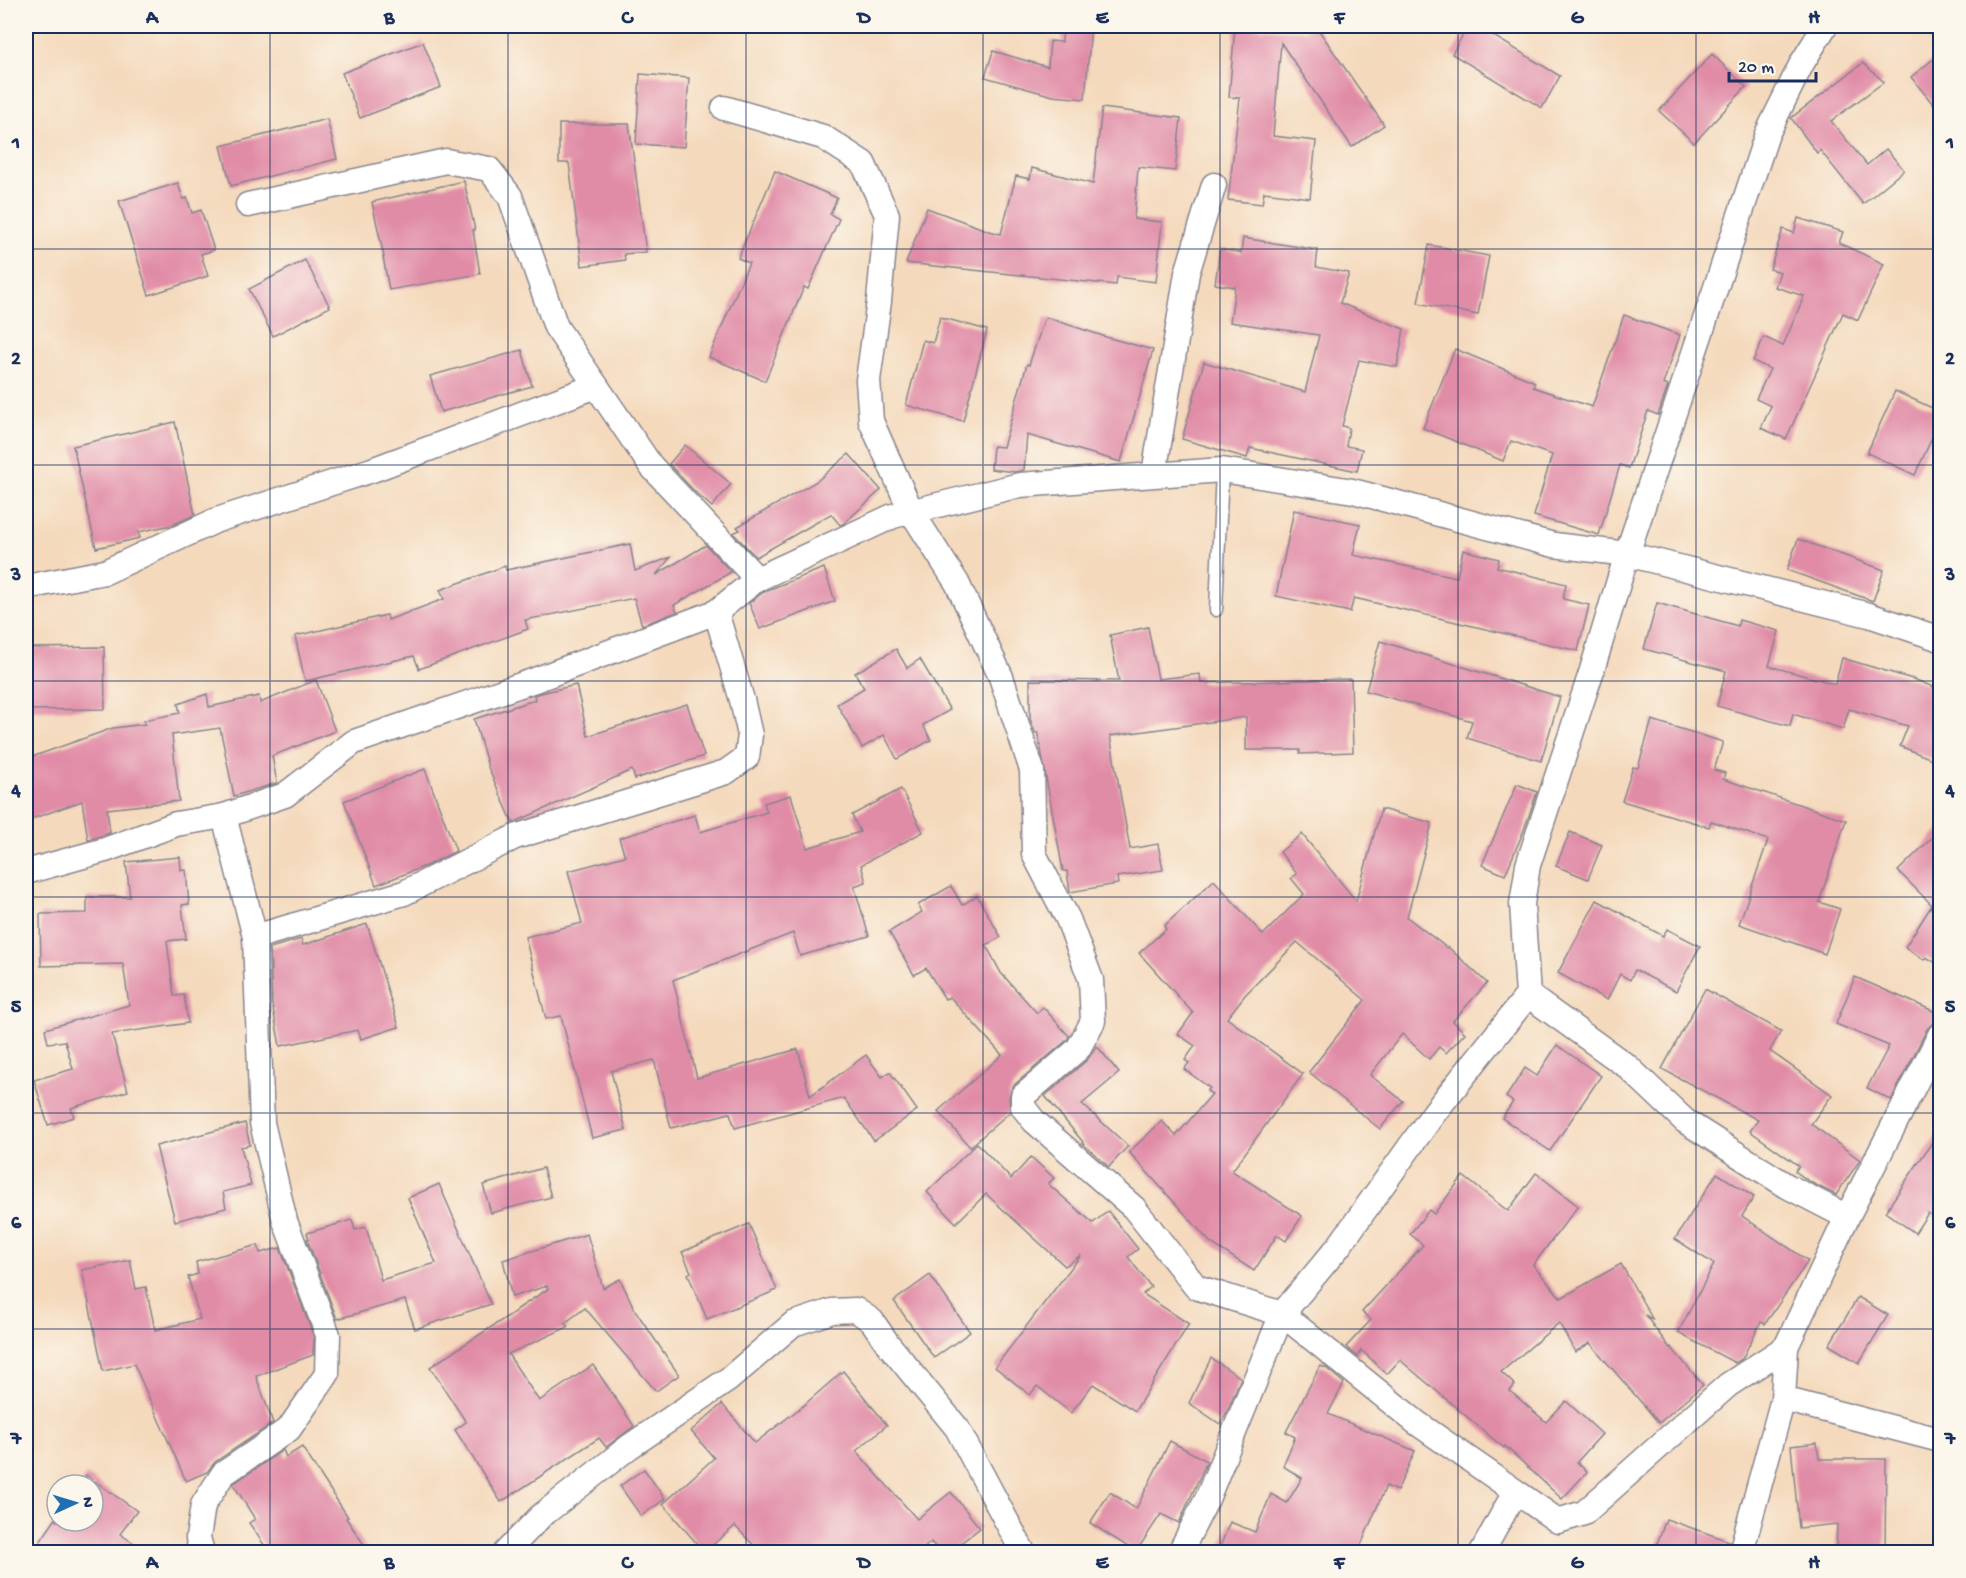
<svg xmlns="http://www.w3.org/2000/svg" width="1966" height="1578" font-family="'Gochi Hand',sans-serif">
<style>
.building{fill:#e18ca7}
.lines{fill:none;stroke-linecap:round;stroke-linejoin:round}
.lane-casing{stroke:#88848d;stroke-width:15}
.street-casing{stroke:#88848d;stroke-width:27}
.lane{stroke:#fff;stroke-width:12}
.street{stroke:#fff;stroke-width:24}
.grid{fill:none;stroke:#1b2f5e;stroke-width:1.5;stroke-opacity:0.55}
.neatline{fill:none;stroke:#1b2f5e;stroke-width:2}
.grid-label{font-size:20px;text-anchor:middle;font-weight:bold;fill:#1b2f5e}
</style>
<rect width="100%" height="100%" fill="#fbf7ec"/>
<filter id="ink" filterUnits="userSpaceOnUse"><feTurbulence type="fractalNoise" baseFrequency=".0167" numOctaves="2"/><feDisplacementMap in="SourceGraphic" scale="12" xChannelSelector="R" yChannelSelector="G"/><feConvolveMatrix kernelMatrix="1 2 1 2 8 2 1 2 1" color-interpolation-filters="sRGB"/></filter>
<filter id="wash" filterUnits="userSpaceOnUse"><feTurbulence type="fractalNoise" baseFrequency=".008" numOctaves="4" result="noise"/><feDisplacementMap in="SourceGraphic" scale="24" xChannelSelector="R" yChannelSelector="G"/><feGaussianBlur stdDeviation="1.35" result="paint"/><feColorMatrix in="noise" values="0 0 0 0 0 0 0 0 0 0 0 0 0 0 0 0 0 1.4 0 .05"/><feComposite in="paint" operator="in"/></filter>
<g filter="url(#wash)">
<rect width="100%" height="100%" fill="#f4d9bc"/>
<g id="blocks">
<!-- building -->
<g class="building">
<path d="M1063 26H1091L1085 99 1053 96 985 77 993 51 1048 67 1050 41 1062 42Z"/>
<path d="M1235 26 1304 31 1312 26H1316L1384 125 1352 147 1281 43 1273 136 1316 141 1310 198 1264 192 1262 204 1228 200 1240 98 1229 97Z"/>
<path d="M1468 26H1477L1560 76 1542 108 1452 54Z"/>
<path d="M423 42 441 87 360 118 342 73Z"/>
<path d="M1941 53V114L1911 77Z"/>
<path d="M1712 54 1746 87 1694 143 1659 111Z"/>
<path d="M1863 63 1884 82 1831 121 1867 165 1886 149 1904 170 1863 204 1820 150 1817 153 1791 118Z"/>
<path d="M640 74 689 78 684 147 636 144Z"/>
<path d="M1102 108 1181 118 1175 171 1138 167 1134 219 1162 222 1156 282 1117 277 1116 285 906 263 927 208 989 231 1001 234 1016 176 1030 179 1032 168 1093 184Z"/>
<path d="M327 119 337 159 231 186 221 146Z"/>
<path d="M559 124H629L646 252 624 254 625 260 582 266 569 163H559Z"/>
<path d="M775 171 837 198 830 214 839 219 808 289 804 287 765 381 709 357 749 263 738 258Z"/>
<path d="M464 181 475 230H473L480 274 389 290 383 257H384L372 202Z"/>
<path d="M178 183 183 199 187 198 192 213 201 210 214 250 201 254 208 276 149 295 119 201Z"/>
<path d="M1798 218 1843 232 1839 243 1884 264 1858 320 1843 313 1786 439 1761 428 1771 406 1756 399 1770 369 1753 361 1764 337 1783 346 1804 296 1775 287 1780 272 1770 269 1783 229 1794 233Z"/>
<path d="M1243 238 1318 250 1316 267 1349 273 1340 303 1404 329 1397 367 1359 360 1342 426 1349 428 1346 446 1362 449 1357 471 1250 448 1247 458 1182 439 1204 362 1305 392 1319 335 1230 322 1235 287 1215 284 1220 249 1241 253Z"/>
<path d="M1429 245 1489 256 1478 315 1418 303Z"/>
<path d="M305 260 330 307 273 336 249 289Z"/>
<path d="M1624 315 1680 335 1663 384 1668 386 1658 415 1648 411 1629 468 1620 465 1599 535 1534 516 1552 455 1511 441 1503 461 1423 428 1455 349 1535 382 1533 387 1592 407Z"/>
<path d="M940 317 987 330 963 421 906 405 923 340 933 343Z"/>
<path d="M1045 317 1106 337 1153 350 1121 462 1027 435 1024 470 1015 472 991 469 993 446 1003 447 1027 364 1029 365Z"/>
<path d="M522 350 532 386 441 412 430 376Z"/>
<path d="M1895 391 1941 412V418L1915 475 1867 453Z"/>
<path d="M175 422 195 515 172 525 138 532 140 538 96 548 73 446Z"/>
<path d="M685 445 731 484 712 507 695 492 669 464Z"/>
<path d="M849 454 881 490 843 524 840 525 831 514 756 557 733 533 740 530 737 527 817 481Z"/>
<path d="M1294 510 1360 524 1353 555 1457 577 1463 550 1499 559 1497 567 1566 584 1563 599 1589 605 1578 651 1354 598 1350 612 1276 596Z"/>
<path d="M1798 539 1884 570 1873 601 1787 570Z"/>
<path d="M630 544 635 571 671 557 656 575 706 545 731 572 674 605 677 612 642 625 634 598 525 620 528 629 419 669 414 656 305 681 295 636 387 615 388 620 444 599 440 590 505 566 506 570Z"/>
<path d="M824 568 835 601 760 629 749 603 765 591Z"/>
<path d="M1657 603 1738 626 1739 620 1779 631 1769 666 1835 684 1842 658 1916 680 1941 690V763L1900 746 1908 726 1849 709 1843 729 1793 714 1790 726 1717 706 1726 671 1644 649Z"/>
<path d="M1148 627 1158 679 1200 674 1201 683 1351 679 1353 752 1300 754V750H1246V717L1110 736 1130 849 1158 844 1163 870 1117 877 1118 884 1070 892 1067 871H1063L1038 733H1035L1030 718V680L1119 681 1110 635Z"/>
<path d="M1380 641 1560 697 1541 761 1467 738 1472 721 1366 691Z"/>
<path d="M104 647 105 709 26 710V648Z"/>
<path d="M896 649 907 668 920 659 950 710 923 725 931 740 897 759 884 735 862 748 837 704 864 688 855 673Z"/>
<path d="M316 680 335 731 272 756 277 783 234 796 220 728 172 735 179 801 107 809 110 833 88 840 82 801 26 821V759L113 728 145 724 144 720 180 713 178 704 207 694 209 707 259 696 260 703Z"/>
<path d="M576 685 588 736 687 704 704 756 635 779 632 770 513 823 488 767 474 719 535 700 534 695 541 693Z"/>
<path d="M1652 720 1723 742 1714 770 1725 773 1723 779 1846 820 1819 902 1840 909 1825 954 1739 924 1768 840 1711 821 1709 827 1622 801 1633 767 1638 768Z"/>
<path d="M425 769 456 851 428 865 376 885 344 801Z"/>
<path d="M1517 784 1537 792 1524 830 1505 875 1482 865Z"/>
<path d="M901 789 923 832 861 865 866 882 854 886 869 936 800 956 793 933 673 980 697 1078 798 1049 810 1096 866 1055 882 1077 890 1072 917 1110 874 1141 844 1098 735 1128 730 1113 671 1128 654 1060 611 1071 626 1130 592 1138 561 1016 546 1019 525 937 582 923 568 871 625 856 619 838 695 815 700 832 767 812 764 803 791 795 807 848 860 832 852 815Z"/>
<path d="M1381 809 1432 823 1407 917 1447 948 1448 947 1487 983 1453 1021 1465 1033 1446 1053 1439 1047 1429 1059 1402 1034 1370 1075 1403 1101 1380 1129 1309 1072 1365 1000 1297 942 1245 995 1227 1018 1303 1074 1232 1171 1302 1216 1286 1241 1277 1235 1254 1271 1211 1243 1129 1152 1162 1121 1176 1136 1212 1094 1207 1091 1210 1088 1184 1069 1189 1063 1185 1060 1195 1046 1178 1034 1193 1013 1139 953 1166 929 1164 926 1214 880 1263 935 1304 894 1291 878 1297 874 1280 852 1302 834 1356 901Z"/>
<path d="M1941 829V966L1926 957 1924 960 1905 947 1932 905 1898 871Z"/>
<path d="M1570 832 1602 845 1588 879 1556 866Z"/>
<path d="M180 857 181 870H186L189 904 182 905 186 939 167 941 174 996 184 995 188 1023 112 1034 128 1091 71 1108 74 1117 48 1125 34 1080 73 1069 65 1041 48 1043 45 1029 129 1005 123 964 41 966 40 914 87 913V897H130L126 862Z"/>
<path d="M951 886 962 905 977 896 1001 937 986 945 1001 973 1037 1013 1043 1007 1069 1036 1067 1040 1013 1086 1009 1096 1010 1112 970 1147 938 1111 1002 1055 950 997 945 999 926 968 914 975 889 932 922 912 918 905Z"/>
<path d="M1597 900 1663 936 1667 929 1700 946 1676 991 1635 970 1630 980 1620 974 1607 1000 1558 973Z"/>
<path d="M367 924 399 1027 361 1039 358 1030 280 1046 272 1003 270 948 301 939 303 945Z"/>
<path d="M1855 977 1938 1013 1934 1022 1927 1029 1891 1100 1867 1088 1889 1046 1836 1024Z"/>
<path d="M1705 989 1781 1031 1770 1051 1832 1095 1811 1124 1860 1160 1836 1195 1810 1182 1795 1171 1799 1166 1750 1131 1758 1120 1662 1069Z"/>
<path d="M1557 1045 1601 1076 1550 1151 1502 1118 1513 1102 1506 1097 1525 1068 1537 1076Z"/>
<path d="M1097 1046 1119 1073 1082 1104 1128 1146 1109 1167 1082 1143 1083 1142 1045 1096 1087 1060Z"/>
<path d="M245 1123 250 1145 241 1147 251 1185 223 1192 226 1208 175 1221 156 1146Z"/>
<path d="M1941 1129V1222L1928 1213 1915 1233 1885 1212Z"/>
<path d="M977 1143 1011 1179 1031 1157 1054 1178 1048 1184 1093 1223 1108 1211 1138 1249 1128 1257 1151 1287 1143 1294 1189 1324 1135 1411 1093 1384 1071 1413 1037 1386 1030 1395 995 1367 1081 1255 1065 1266 986 1194 956 1223 927 1192Z"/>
<path d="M543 1168 551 1197 491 1213 483 1185Z"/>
<path d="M1536 1173 1578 1206 1533 1265 1561 1298 1621 1264 1653 1320 1645 1315 1670 1348 1671 1347 1703 1385 1659 1423 1590 1343 1575 1352 1559 1323 1501 1372 1515 1385 1510 1391 1546 1422 1566 1401 1602 1434 1577 1462 1587 1472 1562 1499 1505 1446 1504 1448 1400 1360 1387 1374 1361 1350 1358 1357 1346 1347 1371 1320 1362 1312 1423 1245 1410 1234 1429 1210 1434 1214 1463 1176 1508 1211Z"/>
<path d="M1717 1173 1754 1197 1742 1216 1808 1261 1765 1324 1761 1322 1742 1359 1735 1363 1678 1333 1714 1264 1675 1239Z"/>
<path d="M439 1184 491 1304 415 1329 405 1300 337 1319 307 1239H309L307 1233 352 1220 355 1230 366 1227 381 1280 436 1263 408 1198Z"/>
<path d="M749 1224 777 1290 707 1319 688 1274 691 1272 682 1252Z"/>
<path d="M587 1234 603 1288 620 1279 635 1310 679 1375 656 1391 585 1308 565 1323 568 1327 508 1354 539 1401 593 1365 634 1426 606 1447 599 1438 501 1502 455 1430 466 1422 430 1367 516 1311V1310L548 1289 547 1286 512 1297 503 1260Z"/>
<path d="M258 1245 260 1253 280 1248 314 1337 313 1355 256 1376 273 1423 215 1462 207 1472 186 1481 134 1364 103 1371 82 1270 130 1260 136 1289 146 1287 155 1330 200 1319 188 1277 198 1274 196 1262Z"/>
<path d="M930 1275 970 1332 934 1358 894 1301Z"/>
<path d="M1858 1297 1888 1315 1859 1363 1829 1345Z"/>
<path d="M1211 1358 1241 1378 1226 1414 1220 1424 1189 1403Z"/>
<path d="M1320 1366 1326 1368 1344 1383 1328 1414 1415 1451 1397 1491 1386 1486 1358 1552H1218L1230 1522 1255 1532 1271 1494 1287 1503 1302 1478 1283 1466 1295 1437 1286 1432Z"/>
<path d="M843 1371 887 1425 856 1451 917 1519 951 1492 980 1528 949 1552H940L931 1542 920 1552H760L735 1526 704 1552 663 1504 714 1458 691 1431 722 1404 755 1443 804 1405Z"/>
<path d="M1170 1441 1207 1461 1179 1523 1161 1514 1136 1552 1090 1523 1110 1492 1136 1509Z"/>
<path d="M1817 1443 1819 1459H1886L1885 1551H1836L1837 1524 1799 1528 1791 1446Z"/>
<path d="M302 1447 348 1517 346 1518 369 1552H269L249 1523 255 1519 233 1484 283 1450 286 1457Z"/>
<path d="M644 1469 665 1499 641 1516 620 1486Z"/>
<path d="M86 1475 137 1511 120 1534 147 1552H33L57 1517V1521H93V1485H79Z"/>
<path d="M1666 1519 1729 1541 1727 1552H1654Z"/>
</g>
</g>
</g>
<g filter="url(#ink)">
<use href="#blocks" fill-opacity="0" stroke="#88848d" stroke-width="1.5"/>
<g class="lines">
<defs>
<path id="lane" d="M1216 610 1222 470"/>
<g id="street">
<path d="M1825 26 1802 63 1767 134 1627 554 1592 670 1528 865 1522 904 1528 995 1434 1113 1339 1246 1282 1314 1417 1423 1558 1521 1584 1513 1728 1385 1786 1347 1847 1217 1940 1035"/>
<path d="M724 108 823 137 863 163 887 215 879 301 868 380 871 421 911 511 957 583 1001 677 1032 770 1034 854 1068 919 1091 980 1093 1021 1078 1049 1023 1096V1107L1034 1121 1134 1208 1196 1287 1282 1314 1207 1499 1180 1552"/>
<path d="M248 205 446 161 489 169 510 196 556 327 651 466 757 579"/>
<path d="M1154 474 1187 273 1214 185"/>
<path d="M26 587 105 572 217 520 372 470 596 386"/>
<path d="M26 872 105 850 176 824 224 816 285 795 354 742 535 680 716 612 757 579 893 516 1020 485 1222 470 1353 491 1554 545 1627 554 1869 615 1940 639"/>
<path d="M255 937 404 893 515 837 726 772 747 757 750 735 742 700 716 612"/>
<path d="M1528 995 1628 1067 1685 1121 1787 1186 1847 1217"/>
<path d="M1786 1347 1783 1399 1940 1440"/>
<path d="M202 1552 198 1538 203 1505 223 1474 289 1429 327 1374 328 1335 285 1221 262 1123 255 937 224 816"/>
<path d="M506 1552 541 1516 629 1447 729 1379 793 1324 832 1311 856 1310 872 1321 888 1344 957 1428 1023 1552"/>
<path d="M1482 1552 1515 1492"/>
<path d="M1741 1552 1783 1399"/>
</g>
</defs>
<!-- lane casing -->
<use href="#lane" class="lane-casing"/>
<!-- street casing -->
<use href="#street" class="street-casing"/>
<!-- lane -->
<use href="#lane" class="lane"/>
<!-- street -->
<use href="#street" class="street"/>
</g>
</g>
<!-- grid -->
<path class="grid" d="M270 26V1552M508 26V1552M746 26V1552M983 26V1552M1220 26V1552M1458 26V1552M1696 26V1552M26 249H1940M26 465H1940M26 681H1940M26 897H1940M26 1113H1940M26 1329H1940"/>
<!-- margin -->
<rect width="1966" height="1578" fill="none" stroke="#fbf7ec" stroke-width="66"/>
<!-- north arrow -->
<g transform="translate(75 1503) rotate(86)"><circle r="28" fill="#fbf7ec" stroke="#a1a7b3" stroke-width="1.5"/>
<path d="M0-4.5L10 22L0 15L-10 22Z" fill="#1f6fb2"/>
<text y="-9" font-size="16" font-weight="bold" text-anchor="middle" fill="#1b2f5e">N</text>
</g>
<!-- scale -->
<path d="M1729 72v9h87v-9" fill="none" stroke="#1b2f5e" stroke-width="3"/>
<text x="1738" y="72" font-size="18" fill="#1b2f5e" stroke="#fbf7ec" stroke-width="4.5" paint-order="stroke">20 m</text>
<rect x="33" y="33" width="1900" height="1512" class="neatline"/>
<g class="grid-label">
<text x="152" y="23">A</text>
<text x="389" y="23">B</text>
<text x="627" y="23">C</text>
<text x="864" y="23">D</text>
<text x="1102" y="23">E</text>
<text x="1339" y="23">F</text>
<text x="1577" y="23">G</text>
<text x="1814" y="23">H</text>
<text x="16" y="148">1</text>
<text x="1950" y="148">1</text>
<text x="16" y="364">2</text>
<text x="1950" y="364">2</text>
<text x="16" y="580">3</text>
<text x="1950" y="580">3</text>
<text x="16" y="796">4</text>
<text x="1950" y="796">4</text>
<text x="16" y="1012">5</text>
<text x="1950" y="1012">5</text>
<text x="16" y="1228">6</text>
<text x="1950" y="1228">6</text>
<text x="16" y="1444">7</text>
<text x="1950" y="1444">7</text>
<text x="152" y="1568">A</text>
<text x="389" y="1568">B</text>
<text x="627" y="1568">C</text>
<text x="864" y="1568">D</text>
<text x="1102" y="1568">E</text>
<text x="1339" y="1568">F</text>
<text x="1577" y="1568">G</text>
<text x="1814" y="1568">H</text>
</g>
</svg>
